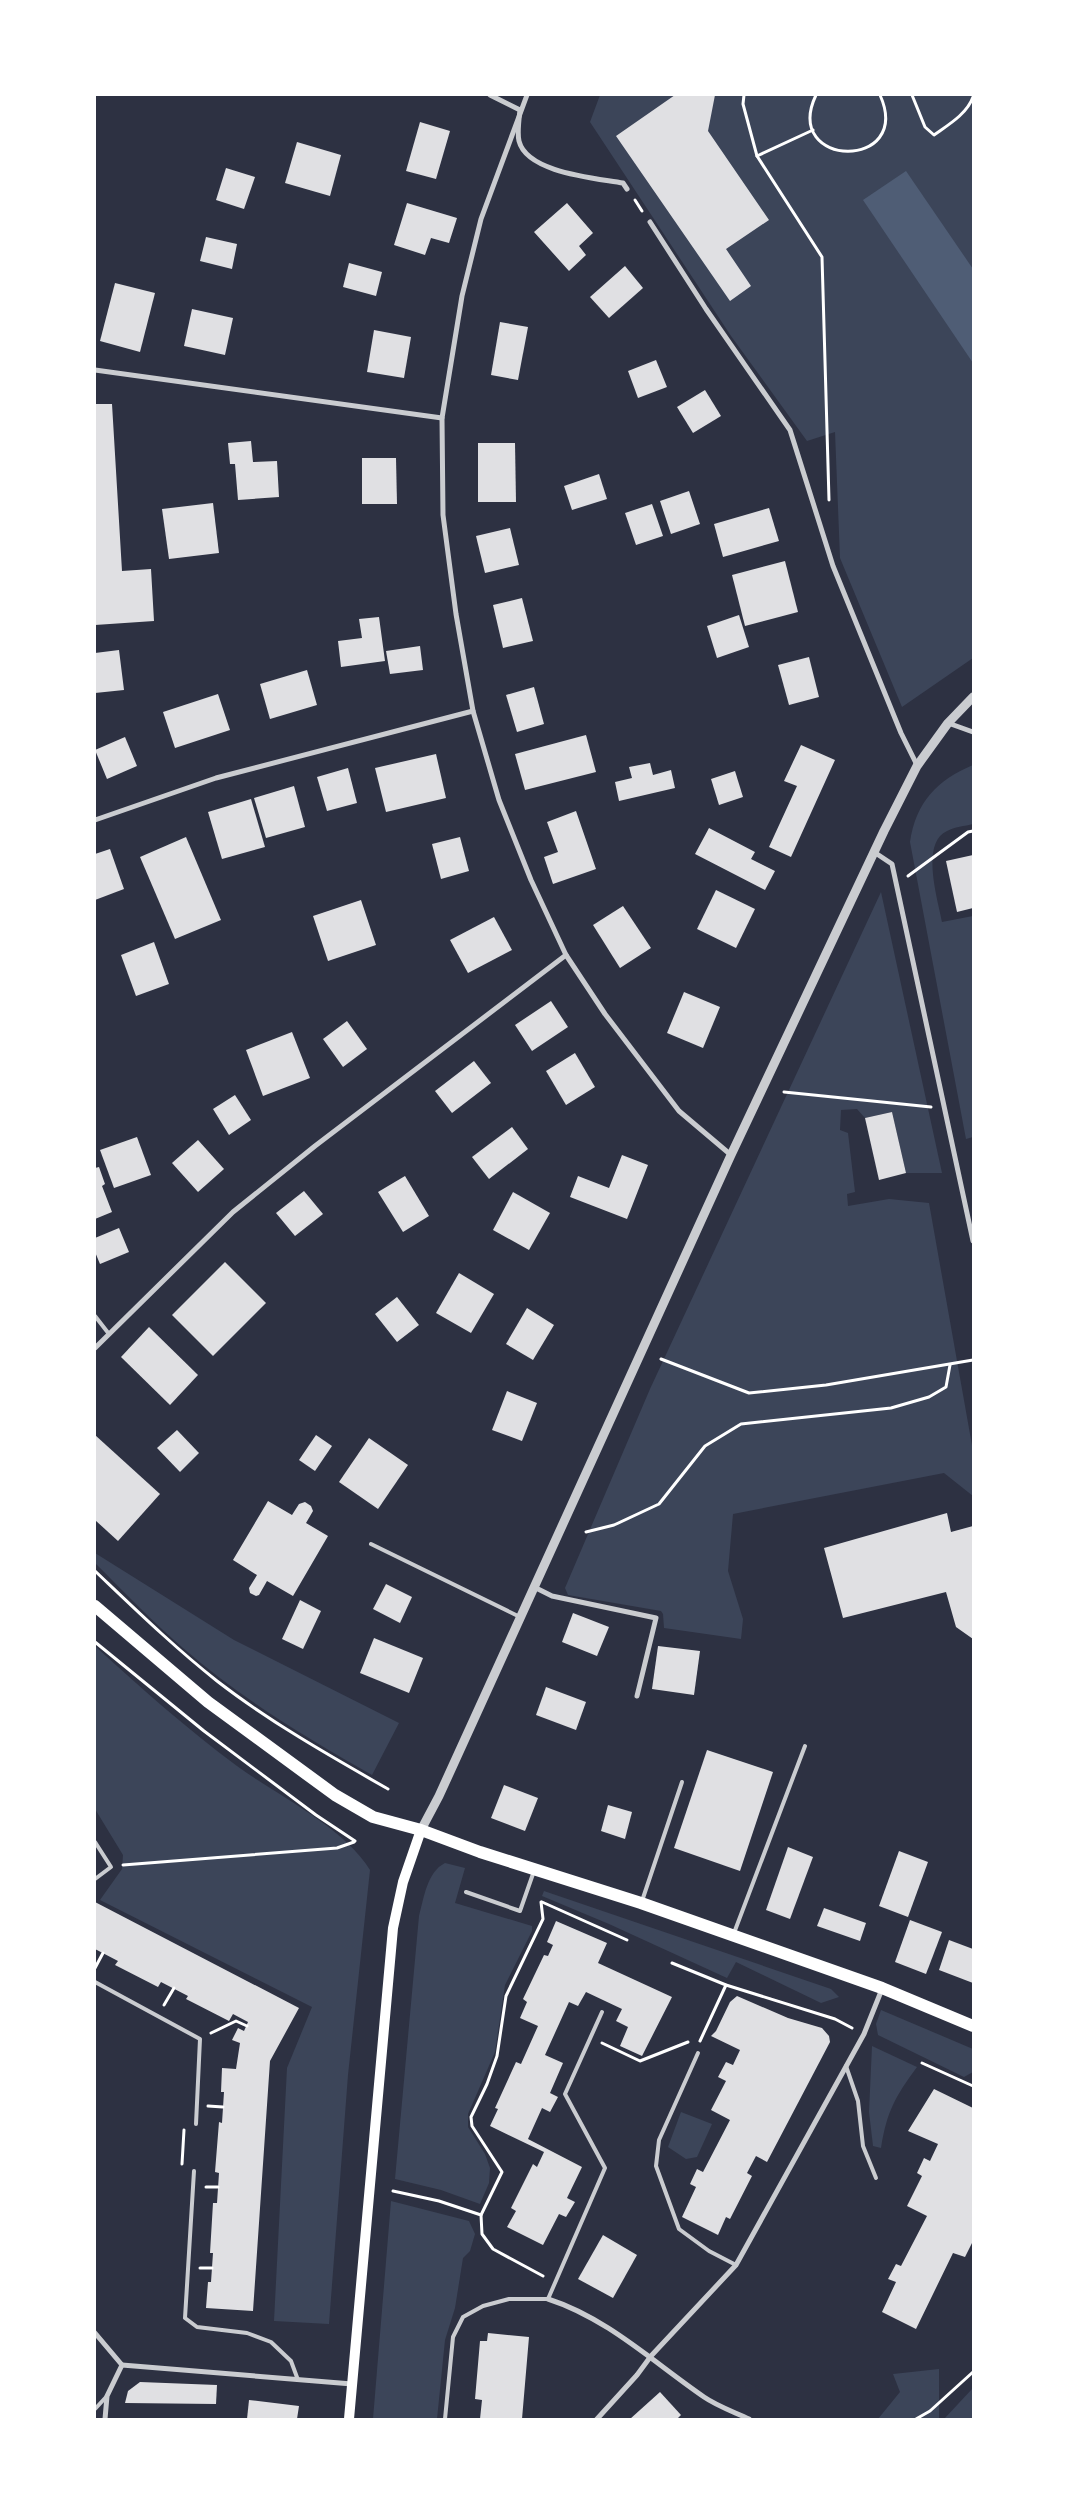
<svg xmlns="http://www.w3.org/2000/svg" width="1068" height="2514" font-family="'IBM Plex Sans',sans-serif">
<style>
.green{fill:#3c4559}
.water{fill:#4f5d75}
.building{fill:#e0e0e3}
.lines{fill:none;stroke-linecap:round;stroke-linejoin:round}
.path{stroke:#fff;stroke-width:3}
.service{stroke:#caccd0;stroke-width:4}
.minor{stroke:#caccd0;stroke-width:5}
.tertiary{stroke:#caccd0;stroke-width:9}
.secondary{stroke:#fff;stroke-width:10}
.primary{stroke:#fff;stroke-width:12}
</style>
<rect width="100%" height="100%" fill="#2d3142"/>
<!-- green -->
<g class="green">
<path d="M600 95H973V658L902 707 840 558 835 432 807 441 731 336 590 122Z"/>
<path d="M973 765V824C965 826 954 827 947 831 920 843 938 900 942 922L973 916V1137L966 1139 910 842C916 802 937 780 973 765Z"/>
<path d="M881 892 942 1173H906L892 1112 865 1118 857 1109 841 1110 840 1130 848 1133 855 1192 847 1194 848 1206 889 1199 929 1203 973 1451V1496L944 1473 733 1514 728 1571 743 1619 741 1639 664 1628 663 1614 661 1611 568 1595 565 1588 650 1389Z"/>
<path d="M95 1553 234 1640 399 1723 372 1775C307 1738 240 1698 183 1648 152 1621 124 1592 95 1563Z"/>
<path d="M95 1646C141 1688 187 1729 237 1766 278 1796 344 1827 370 1870L348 2075 329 2324 274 2321 287 2068 312 2007 100 1900 122 1869 123 1855 95 1809Z"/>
<path d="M445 1863 465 1868 455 1903 532 1926V1931L505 1985 495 2052 468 2114V2127L485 2154 490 2168 489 2183 480 2204 441 2190 395 2179 419 1916C424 1898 427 1872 445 1863Z"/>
<path d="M544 1891 831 1989 839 1997 821 2003 736 1962 727 1978 609 1924 542 1896Z"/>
<path d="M881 2010 973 2049V2072L964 2077 878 2035 876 2024Z"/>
<path d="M872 2046 917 2067C895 2097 887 2111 881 2148L873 2146 869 2112Z"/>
<path d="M681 2112 712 2124 697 2157 686 2159 668 2147Z"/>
<path d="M391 2201 469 2221 475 2234 470 2251 463 2258 455 2308 445 2340 437 2419H373Z"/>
<path d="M939 2369V2419H878L900 2392 893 2374Z"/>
<path d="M973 2388V2419H944Z"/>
</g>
<!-- water -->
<path class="water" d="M906 171 973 269V363L863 200Z"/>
<!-- building -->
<g class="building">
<path d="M675 95H715L708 131 769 220 726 249 751 286 730 301 616 136Z"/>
<path d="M420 122 450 131 436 179 406 171Z"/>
<path d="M297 142 341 155 330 196 285 183Z"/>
<path d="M226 168 255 177 244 209 216 200Z"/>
<path d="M407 203 457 218 449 243 431 238 425 255 394 245Z"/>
<path d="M567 203 593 233 579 246 586 255 569 271 534 232Z"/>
<path d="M206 237 237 244 232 269 200 261Z"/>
<path d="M349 263 382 272 376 296 343 287Z"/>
<path d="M625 266 643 288 609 318 590 297Z"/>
<path d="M115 283 155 293 140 352 100 341Z"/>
<path d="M192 309 233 318 225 355 184 346Z"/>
<path d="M500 322 528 327 518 380 491 375Z"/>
<path d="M374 330 411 337 404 378 367 372Z"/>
<path d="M656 360 667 387 638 398 628 371Z"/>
<path d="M705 390 721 416 693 433 677 407Z"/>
<path d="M95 404H112L122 571 151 569 154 621 95 625Z"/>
<path d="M251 441 253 462 277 461 279 497 238 500 235 464H230L228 443Z"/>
<path d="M478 443H515L516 502H478Z"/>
<path d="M362 458H396L397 504H362Z"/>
<path d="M599 474 607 499 572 510 564 486Z"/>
<path d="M689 491 700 524 671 534 660 501Z"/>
<path d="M213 503 219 553 169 559 162 509Z"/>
<path d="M652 504 663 536 636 545 625 513Z"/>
<path d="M769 508 779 541 723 557 714 524Z"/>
<path d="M510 528 519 565 485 573 476 536Z"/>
<path d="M785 561 798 612 745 626 732 575Z"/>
<path d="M522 598 533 641 503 648 493 605Z"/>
<path d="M739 615 749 647 717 658 707 626Z"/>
<path d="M379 617 385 661 341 667 338 641 362 638 359 619Z"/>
<path d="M420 646 423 670 390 674 386 651Z"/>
<path d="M119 650 124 690 95 693V653Z"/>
<path d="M809 657 819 697 789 705 778 665Z"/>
<path d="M307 670 317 705 270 719 260 684Z"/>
<path d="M534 687 544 724 517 732 506 695Z"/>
<path d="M218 694 230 730 175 748 163 712Z"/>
<path d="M586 735 596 772 525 790 515 754Z"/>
<path d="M125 737 137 766 107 779 95 750Z"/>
<path d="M801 745 835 760 791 857 769 847 797 786 784 781Z"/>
<path d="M436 754 446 798 386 812 375 768Z"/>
<path d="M650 763 653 775 671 770 675 788 619 801 615 782 632 778 629 767Z"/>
<path d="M348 768 357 803 327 811 317 777Z"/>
<path d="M735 771 743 797 719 805 711 779Z"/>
<path d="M294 786 305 827 266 838 254 798Z"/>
<path d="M251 799 265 847 222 859 208 812Z"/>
<path d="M576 811 596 869 553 884 544 857 558 852 547 822Z"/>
<path d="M709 828 755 852 751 859 775 871 765 890 695 854Z"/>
<path d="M186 837 221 920 175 939 140 857Z"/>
<path d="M460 837 469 871 441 879 432 844Z"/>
<path d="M110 849 124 889 95 900V854Z"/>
<path d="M973 855V908L957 912 946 861Z"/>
<path d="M716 890 755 909 736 948 697 929Z"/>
<path d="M361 900 376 945 328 961 313 916Z"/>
<path d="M623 906 651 948 620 968 593 925Z"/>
<path d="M494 917 512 950 468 973 450 940Z"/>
<path d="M154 942 169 984 136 996 121 955Z"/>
<path d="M684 992 720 1007 703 1048 667 1033Z"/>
<path d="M551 1001 568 1027 532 1051 515 1025Z"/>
<path d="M347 1021 367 1049 343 1067 323 1039Z"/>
<path d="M292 1032 310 1078 263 1096 246 1050Z"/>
<path d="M575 1053 595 1087 566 1105 546 1071Z"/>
<path d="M474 1061 491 1083 452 1113 435 1091Z"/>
<path d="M235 1095 251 1120 229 1135 213 1109Z"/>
<path d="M892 1112 906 1173 879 1180 865 1118Z"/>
<path d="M512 1127 528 1149 489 1179 472 1157Z"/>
<path d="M137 1137 151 1175 114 1188 100 1150Z"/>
<path d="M198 1140 224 1169 198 1192 172 1163Z"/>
<path d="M622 1155 648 1165 627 1219 570 1197 578 1176 609 1188Z"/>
<path d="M99 1167 105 1184 102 1186 112 1212 95 1219V1168Z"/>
<path d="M405 1176 429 1216 403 1232 378 1192Z"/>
<path d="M304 1191 323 1214 295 1236 276 1213Z"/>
<path d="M513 1192 550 1213 529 1250 493 1230Z"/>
<path d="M119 1228 129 1252 100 1264 95 1252V1238Z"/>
<path d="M225 1262 266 1303 213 1356 172 1315Z"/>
<path d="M459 1273 494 1294 471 1333 436 1313Z"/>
<path d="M397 1297 419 1325 397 1342 375 1314Z"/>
<path d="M527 1308 554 1325 533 1360 506 1344Z"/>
<path d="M149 1327 198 1375 170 1405 121 1357Z"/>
<path d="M507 1391 537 1403 522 1441 492 1430Z"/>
<path d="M177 1430 199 1453 180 1472 157 1448Z"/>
<path d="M95 1435 160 1494 118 1541 95 1520Z"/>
<path d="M316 1435 332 1446 315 1471 299 1460Z"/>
<path d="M369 1438 408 1465 378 1509 339 1482Z"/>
<path d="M268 1501 292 1515 299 1504 305 1502 311 1506 313 1511 306 1523 328 1536 293 1596 267 1581 259 1595 256 1596 250 1593 249 1588 257 1575 233 1560Z"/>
<path d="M947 1513 951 1532 973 1526V1639L956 1627 946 1592 843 1618 824 1548Z"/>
<path d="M386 1584 412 1597 400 1623 373 1609Z"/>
<path d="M300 1600 321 1611 303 1649 282 1639Z"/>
<path d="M573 1613 609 1627 597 1656 562 1642Z"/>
<path d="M374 1638 423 1658 409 1693 360 1673Z"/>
<path d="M658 1646 700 1651 694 1695 652 1689Z"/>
<path d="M546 1687 586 1702 576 1730 536 1715Z"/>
<path d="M707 1750 773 1772 740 1871 674 1848Z"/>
<path d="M504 1785 538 1798 525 1831 491 1818Z"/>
<path d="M608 1805 632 1812 625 1839 601 1831Z"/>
<path d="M788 1847 813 1857 790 1919 766 1910Z"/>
<path d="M899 1851 928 1862 908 1917 879 1906Z"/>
<path d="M95 1902 299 2008 270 2061 253 2311 206 2308 208 2282H211L213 2253H210L213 2203H217L219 2173 215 2172 219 2122 222 2123 224 2092H221L222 2068 236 2069 240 2043 232 2040 238 2028 244 2031 248 2022 233 2014 229 2021 186 1999 188 1996 161 1982 158 1987 115 1965 118 1961 95 1949Z"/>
<path d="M824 1908 866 1923 860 1941 817 1926Z"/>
<path d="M910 1920 942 1932 926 1974 895 1962Z"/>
<path d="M556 1921 607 1943 598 1963 672 1997 642 2056 620 2046 628 2027 616 2021 622 2009 586 1992 578 2006 569 2002 545 2055 563 2063 550 2093 558 2097 550 2112 542 2108 528 2139 582 2167 567 2198 575 2202 566 2217 559 2214 543 2245 507 2227 516 2211 511 2208 533 2164 537 2167 544 2152 490 2126 498 2109 495 2108 516 2062 521 2064 538 2026 520 2018 527 2002 523 1999 544 1955 548 1956 553 1945 547 1942Z"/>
<path d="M949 1940 973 1949V1983L939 1970Z"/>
<path d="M737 1996 788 2018 822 2028 829 2036 830 2042 767 2162 756 2156 747 2173 752 2176 730 2219 726 2217 718 2235 682 2217 696 2187 690 2184 697 2169 703 2172 730 2120 711 2110 726 2081 718 2077 726 2062 733 2065 740 2050 711 2036 716 2031 730 2002Z"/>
<path d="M934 2089 973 2108V2241L965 2257 953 2253 916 2329 882 2312 896 2282 888 2279 896 2264 901 2266 927 2216 907 2206 922 2176 917 2173 924 2158 930 2161 938 2144 908 2131Z"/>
<path d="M603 2235 637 2255 613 2298 578 2279Z"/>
<path d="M488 2333 529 2337 522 2419H480L482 2400 475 2399 480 2341H487Z"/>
<path d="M140 2382 217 2385 216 2404 125 2403 128 2391Z"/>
<path d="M660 2392 681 2415 677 2419H630Z"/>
<path d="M249 2400 299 2406 297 2419H247Z"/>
</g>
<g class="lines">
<!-- path -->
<g class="path">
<path d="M744 95 743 104 757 156 822 257 829 500"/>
<path d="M816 95C781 169 914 171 880 95"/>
<path d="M912 95 925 127 934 135C948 125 967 114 973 97"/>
<path d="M757 156 813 130"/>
<path d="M635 200 642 211"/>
<path d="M908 876 968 832 973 831"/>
<path d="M784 1092 931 1107"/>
<path d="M661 1359 749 1393 826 1385 973 1360"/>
<path d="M586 1532 614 1525 659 1504 705 1446 741 1424 891 1408 929 1397 946 1387 950 1365"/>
<path d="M95 1571C135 1609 174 1647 217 1681 270 1722 330 1756 388 1789"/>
<path d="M95 1642 204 1731 316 1815 355 1841"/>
<path d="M123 1865 337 1848 354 1842"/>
<path d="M542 1902 627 1940"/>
<path d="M672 1963 726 1985 835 2019 852 2028"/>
<path d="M95 1968 103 1953"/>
<path d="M164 2005 174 1988"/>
<path d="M211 2033 236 2021 247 2026"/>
<path d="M700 2041 726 1985"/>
<path d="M602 2043 640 2061 688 2042"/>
<path d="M922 2063 973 2086"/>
<path d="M208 2106 223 2107"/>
<path d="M182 2164 184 2130"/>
<path d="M206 2187H218"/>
<path d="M393 2191 439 2201 481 2215 482 2234 493 2249 543 2276"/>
<path d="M481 2215 502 2172 472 2126 471 2117 487 2084 497 2056 506 1996 543 1919 541 1902"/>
<path d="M200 2268H212"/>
<path d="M916 2419 930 2411 973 2372"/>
</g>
<!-- service -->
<g class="service">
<path d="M95 1316 109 1334"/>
<path d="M371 1544 520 1617"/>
<path d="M95 1842 111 1867 95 1879"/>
<path d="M466 1892 520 1911 534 1871"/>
<path d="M642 1901 682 1782"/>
<path d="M734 1933 805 1746"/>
<path d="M95 1982 200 2039 196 2124"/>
<path d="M698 2053 659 2140 656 2166 679 2229 709 2251 736 2265"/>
<path d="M846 2066 858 2101 863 2146 876 2178"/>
<path d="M194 2171 185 2318 197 2327 247 2333 271 2342 291 2361 298 2380"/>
<path d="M95 2409 107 2396"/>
<path d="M445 2419 453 2337 463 2317 483 2306 509 2299H548L605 2168 565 2094 602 2012"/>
</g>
<!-- minor -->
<g class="minor">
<path d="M490 95 520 110C519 119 517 133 519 141 527 173 596 178 623 183L627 189"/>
<path d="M527 95 481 219 462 296 442 418 443 515 456 614 473 711 499 800 531 880 566 955 605 1014 679 1111 731 1155"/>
<path d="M650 222 706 309 790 430 833 566 901 733 917 765"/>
<path d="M95 370 442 418"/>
<path d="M948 723 973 732"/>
<path d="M95 820 216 778 473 711"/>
<path d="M874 852 892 864 973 1241"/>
<path d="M95 1348 233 1212 315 1146 566 955"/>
<path d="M534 1587 552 1596 656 1618 637 1696"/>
<path d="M548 2299C607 2318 653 2362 704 2397 717 2406 734 2412 749 2419"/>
<path d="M95 2333 122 2365 107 2396 105 2419"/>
<path d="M122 2365 352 2384"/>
<path d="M597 2419 637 2375 651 2356 736 2265 864 2034 882 1989"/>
</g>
<!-- tertiary -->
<path class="tertiary" d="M421 1830 439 1796 731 1155 884 831 917 766 948 723 973 697"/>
<!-- secondary -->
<path class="secondary" d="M349 2419 393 1928 403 1882 421 1830"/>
<!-- primary -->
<path class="primary" d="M95 1606 208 1702 335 1795 373 1817 421 1830 480 1852 641 1903 882 1988 973 2026"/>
</g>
<!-- border -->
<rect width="1068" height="2514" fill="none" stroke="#ffffff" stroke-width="192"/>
</svg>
